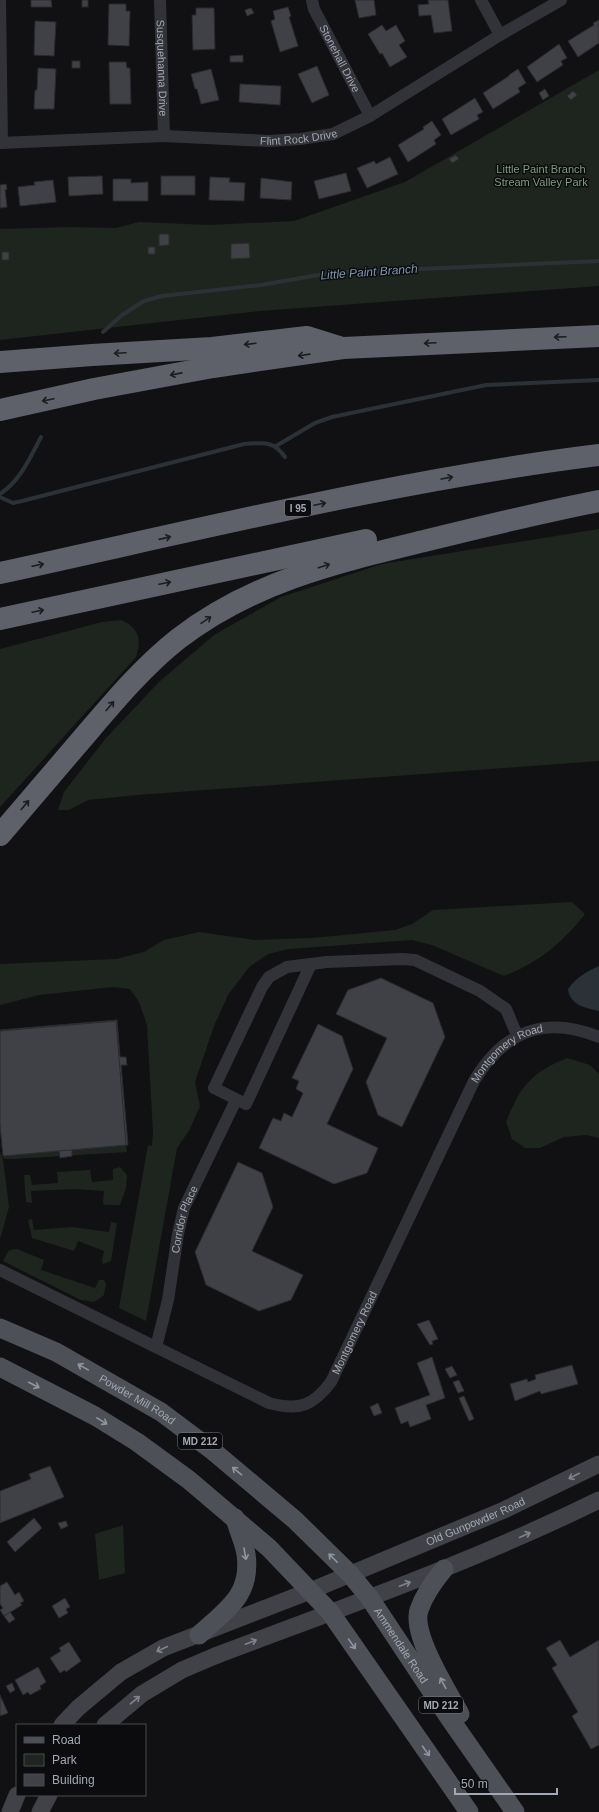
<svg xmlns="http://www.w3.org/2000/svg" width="599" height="1812" font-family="Arial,sans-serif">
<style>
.green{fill:#1e251e}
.water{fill:#2a3238}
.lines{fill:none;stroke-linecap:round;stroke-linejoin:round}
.stream{stroke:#2a3238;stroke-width:4}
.building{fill:#404146;stroke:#2b2b2f}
.minor{stroke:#323338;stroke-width:12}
.secondary{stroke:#404248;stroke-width:17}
.primary{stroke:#4e5057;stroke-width:19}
.motorway{stroke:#5e6169;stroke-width:22}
.oneway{stroke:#1c1d20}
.oneway2{stroke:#9196a1}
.oneway3{stroke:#80848e}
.labels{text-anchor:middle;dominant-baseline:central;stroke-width:3;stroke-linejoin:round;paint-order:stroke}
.shield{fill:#0c0c0e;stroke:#757982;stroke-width:1}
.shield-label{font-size:10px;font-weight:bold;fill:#a2a8b4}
.street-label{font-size:11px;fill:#a2a8b4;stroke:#0c0c0e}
.park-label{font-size:11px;fill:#799f7b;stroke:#0c0c0e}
.water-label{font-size:12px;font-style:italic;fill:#7997af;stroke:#0c0c0e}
</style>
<rect width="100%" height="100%" fill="#111113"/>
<!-- green -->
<g class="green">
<path d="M599 70V286L260 311 0 340V229L70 227 116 228 139 222 209 225 294 221 405 182Z"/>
<path d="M599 529V761L137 795 88 800 69 810H58L64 792 106 738 159 682 214 635 281 597 382 564Z"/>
<path d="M121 620C139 628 142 639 136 657L0 807V649L102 622Z"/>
<path d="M572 902 585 914C564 942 536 964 504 976L432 945 412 940 289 949 268 954 249 967 228 995 214 1026 195 1082 200 1106 190 1129 177 1148 146 1321 119 1308 148 1145 152 1146 153 1132 147 1025 139 1002 130 989 113 987 39 995 0 1005V964L116 959 144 952 164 940 199 932 255 940 312 938 395 930 412 924 433 910Z"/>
<path d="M567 1058 590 1065 599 1074V1138L587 1135 564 1137 540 1148H525L512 1139 506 1122C521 1086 529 1074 567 1058Z"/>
<path d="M126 1145 127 1152 14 1159H4L3 1156Z"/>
<path d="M0 1152 3 1159 9 1207 0 1239Z"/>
<path d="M120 1167 127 1175 126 1188 120 1205H105L103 1203 104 1191 74 1189 31 1191 32 1203 26 1202 24 1175H30L32 1185 58 1183 57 1172 90 1170 92 1182 113 1180V1169Z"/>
<path d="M32 1219 34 1230 72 1227 109 1232 111 1222 117 1223 111 1261 103 1264 102 1261 104 1251 78 1241 74 1251 32 1238 28 1220Z"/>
<path d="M17 1249 44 1260 41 1270 95 1288 99 1280H104L106 1284 104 1295 94 1302 81 1300 3 1261 9 1250Z"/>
<path d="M123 1525 125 1573 99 1580 95 1534Z"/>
</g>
<!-- water -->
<path class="water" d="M599 966V1011C585 1008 570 1005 568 989 577 977 586 972 599 966Z"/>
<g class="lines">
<!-- stream -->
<g class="stream">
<path d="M103 332 122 315 144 301 162 296 261 285 330 273 599 261"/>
<path d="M276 446 315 423 332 417 486 385 599 380"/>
<path d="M0 494C20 481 30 458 41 437"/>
<path d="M0 497 13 503 22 501 244 444C263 443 273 440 285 457"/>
</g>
</g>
<!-- building -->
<g class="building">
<path d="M31 0H51L52 7H31Z"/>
<rect x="82" y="0" width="6" height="7"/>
<path d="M355 0H374L376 15 359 18Z"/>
<path d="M428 0H448L452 31 434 33 431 15 419 16 418 5 429 4Z"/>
<path d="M109 4H126V11H130L129 46 108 45Z"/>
<path d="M288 7 291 16 289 17 298 46 280 52 271 21 275 19 273 11Z"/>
<path d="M196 8H214L215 49 193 50 192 15H196Z"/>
<path d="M251 8 254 13 247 16 245 10Z"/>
<path d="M599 20V43L578 57 568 41 594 25 593 23Z"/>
<path d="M35 21 56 22 54 56 34 55Z"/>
<path d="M382 25 386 31 396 25 405 41 399 45 407 57 390 67 382 53 380 54 368 34Z"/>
<path d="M559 44 567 58 561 61 563 65 537 82 527 67Z"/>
<path d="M243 55V62H230V56Z"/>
<rect x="72" y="61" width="8" height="7"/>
<path d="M109 62H126L127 68H130L131 104H110Z"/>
<path d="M317 66 329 95 312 103 298 74Z"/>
<path d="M38 68 56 69 54 109H34L35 90H37Z"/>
<path d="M211 69 219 100 201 104 197 89H195L191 74Z"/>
<path d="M518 69 526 83 518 88 520 92 493 109 483 93 509 76V75Z"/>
<path d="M240 84 281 86 280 105 239 102Z"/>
<path d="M545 89 549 96 543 100 539 93Z"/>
<path d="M573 91 577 95 571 100 567 96Z"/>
<path d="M475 98 483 112 477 115 479 119 451 135 442 119Z"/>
<path d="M432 121 441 135 434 140 436 144 408 162 398 145 424 129 423 127Z"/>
<path d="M456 155 459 159 452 163 449 159Z"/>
<path d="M390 157 398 174 367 188 357 168 374 161 376 164Z"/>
<path d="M346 173 351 191 319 199 314 181Z"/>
<path d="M102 176 103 194 69 196 68 177Z"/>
<rect x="161" y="176" width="34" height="19"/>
<path d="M210 177 230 178 229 182 245 183 244 201 209 200Z"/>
<path d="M261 178 292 182 291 200 260 198Z"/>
<path d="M113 179H131V183L148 182V201H113Z"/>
<path d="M53 180 56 202 20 206 18 187 35 185 34 182Z"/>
<path d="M6 184 7 189 5 190 7 207 0 208V185Z"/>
<path d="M159 234H169V245L159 246Z"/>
<path d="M249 243 250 258 231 259V244Z"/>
<rect x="148" y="247" width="7" height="7"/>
<rect x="2" y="252" width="7" height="8"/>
<path d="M381 978 433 1003 445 1037 402 1127 378 1115 366 1082 387 1038 336 1014 348 990Z"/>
<path d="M117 1020 120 1057H126L127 1065H121L128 1145 72 1150V1156L60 1158 59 1151 3 1156 0 1124V1030Z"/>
<path d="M116 1021 126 1145 3 1156 0 1124V1031Z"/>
<path d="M318 1024 342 1036 353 1069 327 1124 378 1148 367 1173 334 1184 259 1148 273 1118 281 1121 284 1113 292 1117 300 1100 303 1093 296 1089 299 1081 292 1078Z"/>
<path d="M238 1162 262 1173 273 1207 252 1251 303 1275 291 1300 259 1311 206 1285 195 1252Z"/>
<path d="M429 1320 438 1339 432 1341 433 1344 430 1345 417 1324Z"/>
<path d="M432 1357 445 1398 426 1405 431 1419 410 1427 408 1421 401 1424 395 1408 430 1395 417 1363Z"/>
<path d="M572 1365 578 1384 541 1394 540 1391 515 1401 510 1384 527 1379 528 1382 536 1379 535 1375Z"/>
<path d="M452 1366 457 1375 450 1378 445 1369Z"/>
<path d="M459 1380 464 1391 458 1393 453 1382Z"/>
<path d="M464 1396 474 1419 469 1421 459 1398Z"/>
<path d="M378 1403 382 1413 374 1416 370 1407Z"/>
<path d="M50 1466 64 1497 0 1523V1491L31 1479 29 1474Z"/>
<path d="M34 1518 42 1528 15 1552 7 1542Z"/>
<path d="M66 1521 68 1526 61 1529 58 1523Z"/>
<path d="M7 1582 15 1595 19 1592 24 1601 20 1603 22 1605 4 1616 0 1610 3 1608 0 1604V1586Z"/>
<path d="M65 1598 70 1607 66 1609 68 1613 59 1618 52 1606Z"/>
<path d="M10 1612 15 1619 9 1623 4 1616Z"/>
<path d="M560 1640 570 1657 599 1640V1745L591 1749 572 1716 578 1712 552 1668 557 1665 546 1648Z"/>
<path d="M69 1642 81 1661 66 1672 65 1670 60 1673 50 1658 61 1651 59 1648Z"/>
<path d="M38 1667 46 1682 40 1686 41 1689 30 1695 28 1692 23 1695 15 1680Z"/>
<path d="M12 1683 15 1690 10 1693 6 1686Z"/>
<path d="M0 1695 8 1713 0 1716Z"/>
</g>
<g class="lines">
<!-- minor -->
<g class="minor">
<path d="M0 0 2 143"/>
<path id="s1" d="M160 0 164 136"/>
<path id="s2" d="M312 0 314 9 370 116"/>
<path d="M481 0 500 35"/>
<path id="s3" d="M0 143 164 136 269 141 300 139 333 134 370 116 500 35 561 0"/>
<path d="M311 964 246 1104 214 1088 262 987 269 977 287 967 327 962 402 959 415 960 480 991 506 1009 517 1035"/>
<path id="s4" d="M0 1270 269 1403C299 1411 313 1406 331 1382L474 1081C504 1031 544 1015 599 1037"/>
<path id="s5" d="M156 1347 168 1300 178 1234 184 1208 236 1100"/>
</g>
<!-- secondary -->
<g class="secondary">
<path id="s6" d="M62 1725 78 1708 121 1672 163 1648 310 1591 504 1510 599 1464"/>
<path d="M105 1725 142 1694 182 1670 215 1656C344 1607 475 1561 599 1500"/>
<path d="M10 1812 17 1795"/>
<path d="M40 1812 49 1795"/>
</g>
<!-- primary -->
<g class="primary">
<path id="s7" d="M0 1328 56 1352 161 1412 213 1451 295 1520 350 1574 369 1597 448 1716 515 1812"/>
<path d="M0 1367 95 1416 137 1442 189 1480 269 1548 330 1612 469 1812"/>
<path d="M444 1569C434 1581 424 1595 419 1610 411 1634 448 1692 460 1714"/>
<path d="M199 1635C226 1610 252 1595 246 1554 244 1542 238 1530 235 1518"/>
</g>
<!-- motorway -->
<g class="motorway">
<path d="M0 362 92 355 212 348 307 337 339 347"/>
<path d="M0 410 94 389 213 367 343 348 599 336"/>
<path d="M0 573C198 530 397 480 599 455"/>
<path d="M0 619 366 540"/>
<path d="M0 835C29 801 59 766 88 732 116 699 144 666 178 639 253 581 338 562 428 540 485 526 542 512 599 501"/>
</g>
</g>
<!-- one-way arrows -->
<defs><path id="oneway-shaft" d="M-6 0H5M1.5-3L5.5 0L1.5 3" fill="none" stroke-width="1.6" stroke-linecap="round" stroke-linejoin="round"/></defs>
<g class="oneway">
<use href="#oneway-shaft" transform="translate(560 337) rotate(178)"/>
<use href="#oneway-shaft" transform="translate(430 343) rotate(177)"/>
<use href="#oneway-shaft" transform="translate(250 344) rotate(173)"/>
<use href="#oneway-shaft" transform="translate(120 353) rotate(177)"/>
<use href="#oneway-shaft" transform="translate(304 355) rotate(172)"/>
<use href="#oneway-shaft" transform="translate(176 374) rotate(169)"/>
<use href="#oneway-shaft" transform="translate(48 400) rotate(168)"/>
<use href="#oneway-shaft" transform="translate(447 478) rotate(-10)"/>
<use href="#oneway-shaft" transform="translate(320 504) rotate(-12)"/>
<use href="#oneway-shaft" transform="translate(165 538) rotate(-13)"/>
<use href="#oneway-shaft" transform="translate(38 565) rotate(-12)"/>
<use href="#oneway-shaft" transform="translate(324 566) rotate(-18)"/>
<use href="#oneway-shaft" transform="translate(165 583) rotate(-12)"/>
<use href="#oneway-shaft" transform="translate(38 611) rotate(-12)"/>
<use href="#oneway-shaft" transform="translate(206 620) rotate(-34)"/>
<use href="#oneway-shaft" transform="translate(110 706) rotate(-50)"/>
<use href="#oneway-shaft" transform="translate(25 805) rotate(-50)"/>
</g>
<g class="oneway2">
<use href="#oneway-shaft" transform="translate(83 1367) rotate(-151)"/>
<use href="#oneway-shaft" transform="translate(34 1385) rotate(27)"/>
<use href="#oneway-shaft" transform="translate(102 1421) rotate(32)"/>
<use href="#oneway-shaft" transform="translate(237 1471) rotate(-141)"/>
<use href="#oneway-shaft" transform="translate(245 1554) rotate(80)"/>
<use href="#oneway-shaft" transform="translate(333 1558) rotate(-135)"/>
<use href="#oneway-shaft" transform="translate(352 1644) rotate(55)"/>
<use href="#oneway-shaft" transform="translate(443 1683) rotate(-118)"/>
<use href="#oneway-shaft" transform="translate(426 1751) rotate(55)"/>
</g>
<g class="oneway3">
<use href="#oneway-shaft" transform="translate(574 1476) rotate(153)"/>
<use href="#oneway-shaft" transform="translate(525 1535) rotate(-24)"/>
<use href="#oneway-shaft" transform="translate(405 1584) rotate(-21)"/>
<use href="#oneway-shaft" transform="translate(251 1642) rotate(-21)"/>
<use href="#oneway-shaft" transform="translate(162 1649) rotate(155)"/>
<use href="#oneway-shaft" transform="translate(135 1700) rotate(-40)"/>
</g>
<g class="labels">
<!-- shield labels -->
<g class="shield">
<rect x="285" y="500" width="26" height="16" rx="3"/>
<rect x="178" y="1433" width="44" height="16" rx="3"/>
<rect x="419" y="1697" width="44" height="16" rx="3"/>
</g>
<g class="shield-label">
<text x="298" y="508">I 95</text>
<text x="200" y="1441">MD 212</text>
<text x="441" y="1705">MD 212</text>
</g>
<!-- street labels -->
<g class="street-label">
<text stroke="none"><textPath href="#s2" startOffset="65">Stonehall Drive</textPath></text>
<text stroke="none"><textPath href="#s1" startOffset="68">Susquehanna Drive</textPath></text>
<text stroke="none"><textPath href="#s3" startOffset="299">Flint Rock Drive</textPath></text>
<text stroke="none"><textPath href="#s4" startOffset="749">Montgomery Road</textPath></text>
<text stroke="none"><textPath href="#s5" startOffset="131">Corridor Place</textPath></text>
<text stroke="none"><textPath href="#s4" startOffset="426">Montgomery Road</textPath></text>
<text stroke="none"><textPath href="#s7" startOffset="155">Powder Mill Road</textPath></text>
<text stroke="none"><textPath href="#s6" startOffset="465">Old Gunpowder Road</textPath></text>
<text stroke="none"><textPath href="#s7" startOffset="519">Ammendale Road</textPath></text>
</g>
<!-- park labels -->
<g class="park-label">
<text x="541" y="169">Little Paint Branch<tspan x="541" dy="13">Stream Valley Park</tspan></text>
</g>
<!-- water labels -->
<g class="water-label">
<text transform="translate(369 272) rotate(-4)">Little Paint Branch</text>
</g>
</g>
<!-- legend -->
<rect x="16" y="1724" width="130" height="72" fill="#0c0c0e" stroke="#484a50"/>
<rect x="24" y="1737" width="20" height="6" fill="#4e5057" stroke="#484a50"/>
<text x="52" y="1744" font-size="12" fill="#a2a8b4">Road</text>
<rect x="24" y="1754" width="20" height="12" fill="#1e251e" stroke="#484a50"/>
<text x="52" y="1764" font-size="12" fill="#a2a8b4">Park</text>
<rect x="24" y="1774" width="20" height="12" fill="#404146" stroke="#484a50"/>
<text x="52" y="1784" font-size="12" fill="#a2a8b4">Building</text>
<!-- scale -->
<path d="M455 1788v6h102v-6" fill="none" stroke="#a2a8b4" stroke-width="2"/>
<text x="461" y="1788" font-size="12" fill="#a2a8b4" stroke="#0c0c0e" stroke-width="3" paint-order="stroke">50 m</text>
</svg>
